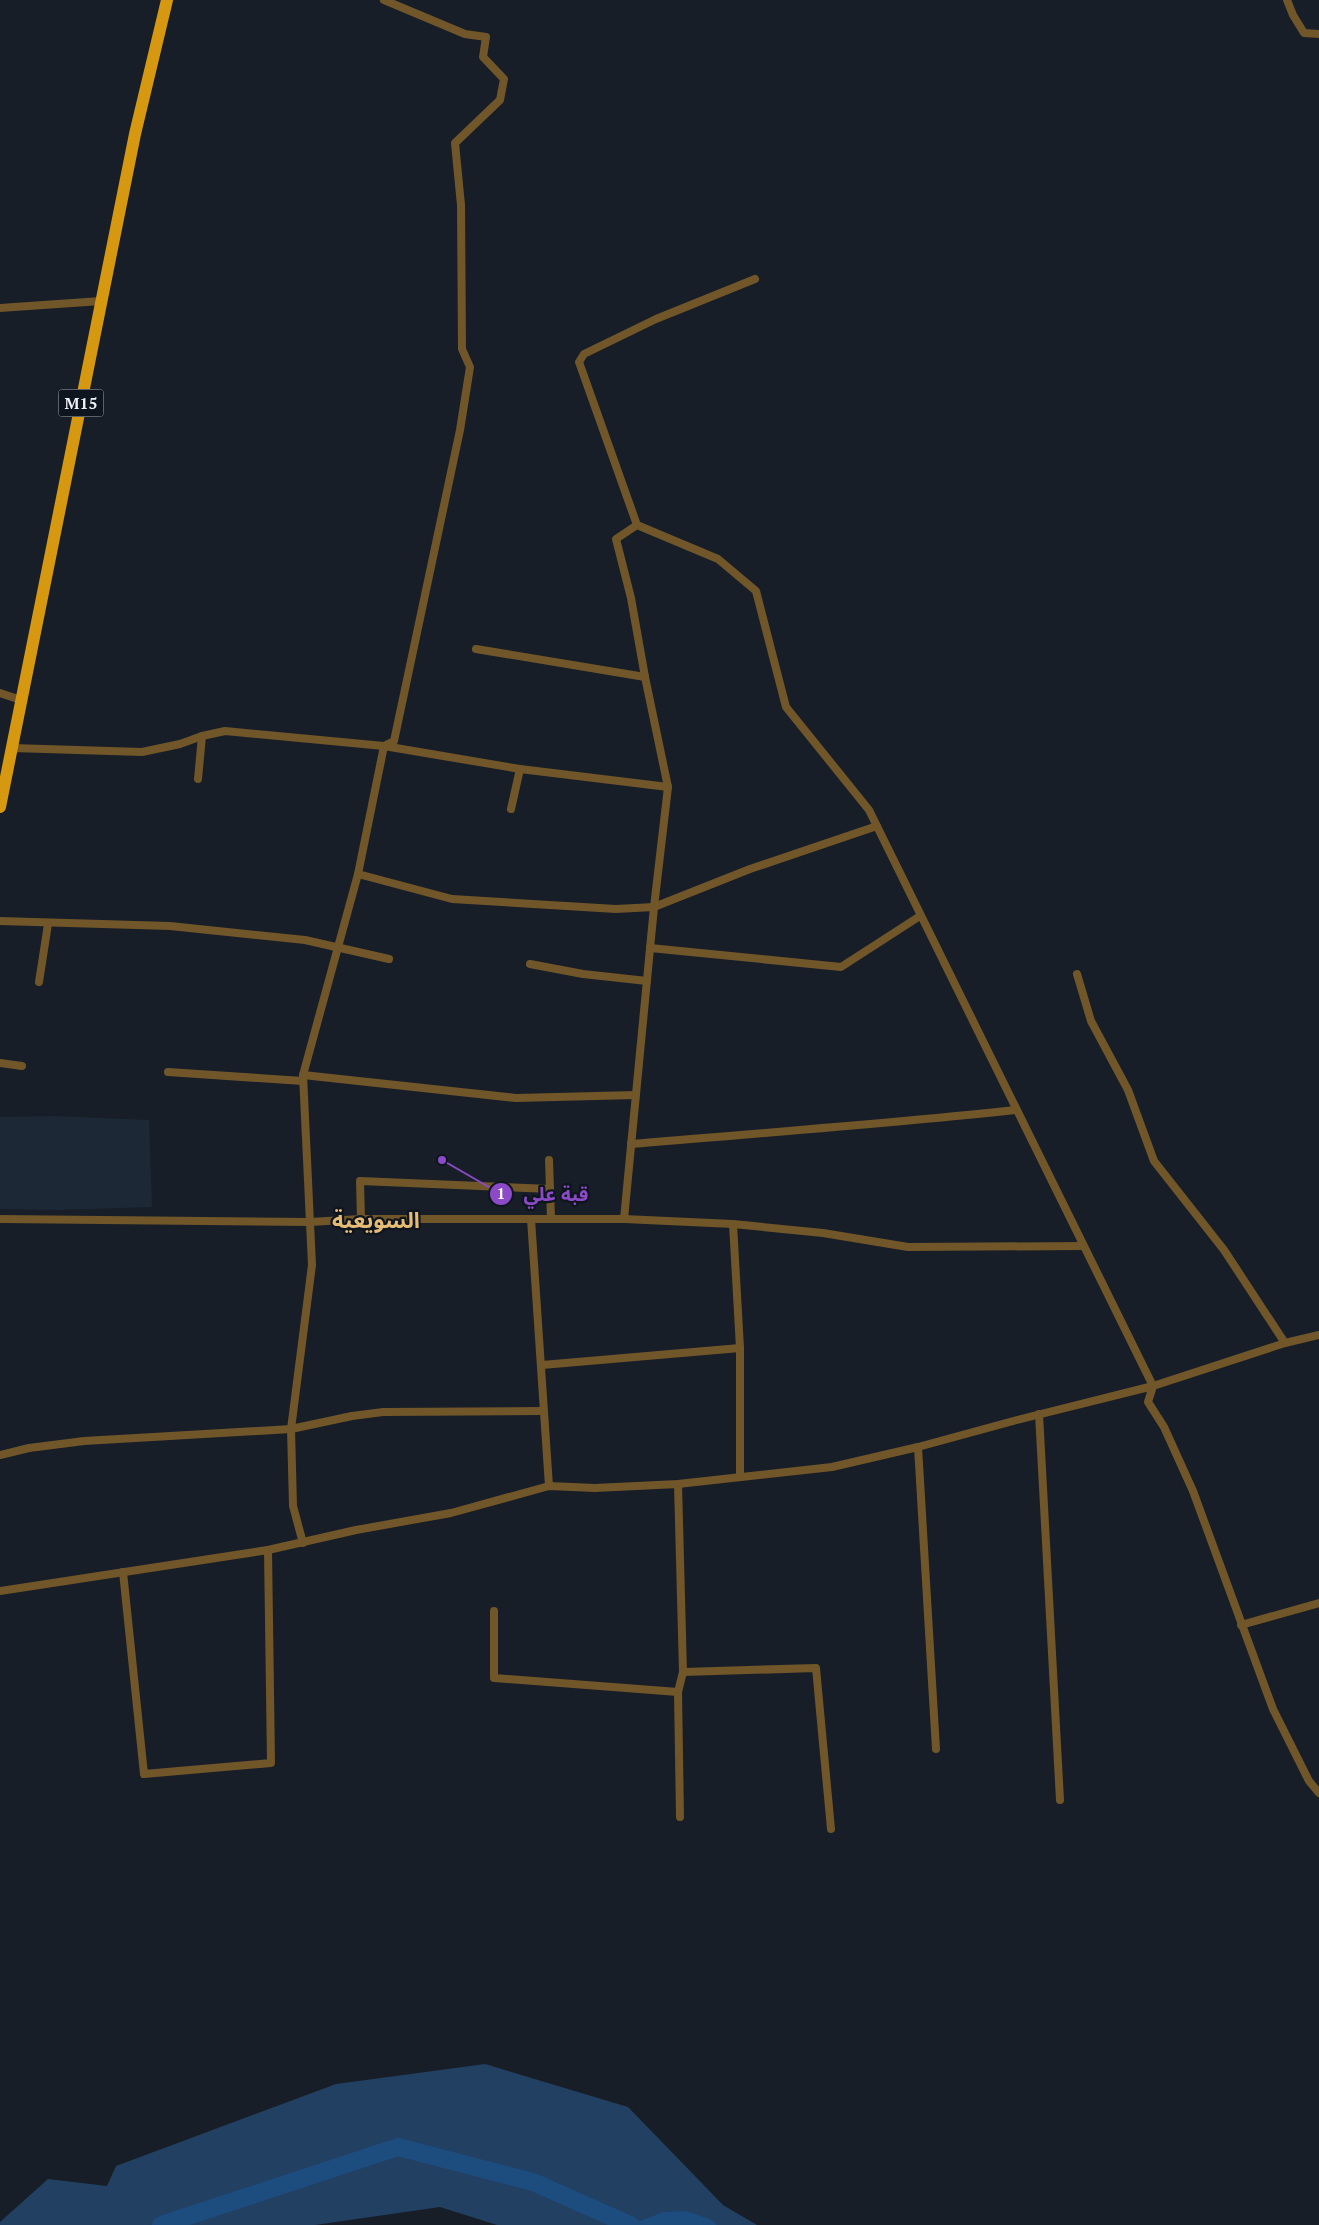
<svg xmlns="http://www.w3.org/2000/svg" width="1319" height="2225" font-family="'PT Serif','Noto Sans Arabic',serif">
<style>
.built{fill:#1c2836}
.green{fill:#224061}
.water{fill:#1d4c7e}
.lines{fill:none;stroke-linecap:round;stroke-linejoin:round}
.river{stroke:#1d4c7e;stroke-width:18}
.minor{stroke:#705629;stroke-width:8}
.trunk{stroke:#d59810;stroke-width:12}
.labels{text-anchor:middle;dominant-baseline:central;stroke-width:4.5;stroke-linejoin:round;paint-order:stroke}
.shield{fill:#0e151e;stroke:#abb0b7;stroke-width:1}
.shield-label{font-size:16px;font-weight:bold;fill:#eef3f9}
.district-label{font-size:22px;font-weight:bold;fill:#e5bb76;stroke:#0e151e}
.leader{fill:none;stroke:#8c4ac8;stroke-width:2}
.callout-dot{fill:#8c4ac8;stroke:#0e151e;stroke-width:2}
.mark-label{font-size:15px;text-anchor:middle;font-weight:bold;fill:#fff}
.callout-label{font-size:19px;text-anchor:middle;font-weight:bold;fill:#8c4ac8;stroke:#0e151e;stroke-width:4.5;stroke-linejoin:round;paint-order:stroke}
</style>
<rect width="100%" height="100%" fill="#171e27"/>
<!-- built -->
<path class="built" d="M55 1116 149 1120 152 1207 57 1210 0 1209V1117Z"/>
<!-- green -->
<path class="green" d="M485 2064 628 2107 723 2205 757 2225H497L440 2207 315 2225H0V2222L48 2179 107 2186 116 2166 336 2084Z"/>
<!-- water -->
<path class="water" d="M685 2211 710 2219 717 2225H630L663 2212Z"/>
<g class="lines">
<!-- river -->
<path class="river" d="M161 2225 398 2147 533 2182 630 2225"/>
<!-- minor -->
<g class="minor">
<path d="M1287 0 1293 15 1304 33 1319 34"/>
<path d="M755 279 656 319 584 354 579 362 637 525 718 559 756 591 786 707 869 810 1153 1386 1148 1402 1164 1427 1193 1491 1273 1709 1309 1781 1319 1793"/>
<path d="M0 308 101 301"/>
<path d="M476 649 645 677"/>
<path d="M0 693 21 700"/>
<path d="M12 748 142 752 180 744 202 736 225 731 384 746 520 769 668 787"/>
<path d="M198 779 202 736"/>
<path d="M511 809 520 769"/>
<path d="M358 874 452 899 616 909 654 907 750 869 877 826"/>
<path d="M0 921 170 926 305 940 389 959"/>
<path d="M650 948 841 967 920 916"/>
<path d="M530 964 583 974 647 981"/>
<path d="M1077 974 1091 1021 1128 1090 1154 1161 1224 1250 1285 1343"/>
<path d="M39 982 48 924"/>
<path d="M0 1063 22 1066"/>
<path d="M168 1072 303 1081"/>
<path d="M303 1075 516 1098 636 1095"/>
<path d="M631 1144C759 1133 887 1124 1015 1110"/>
<path d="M549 1160 551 1219"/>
<path d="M0 1219 310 1222 361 1219H624L733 1224 823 1233 908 1247 1083 1246"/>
<path d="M361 1219 360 1181 550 1189"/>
<path d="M531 1219 549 1486"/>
<path d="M624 1219 654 907 668 787 645 677 631 598 616 539 637 525"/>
<path d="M733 1224 740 1348V1477"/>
<path d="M542 1365 740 1348"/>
<path d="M1039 1414 1060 1800"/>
<path d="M918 1447 936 1749"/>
<path d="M0 1455 29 1448 84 1441 291 1429 352 1416 383 1412 544 1411"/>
<path d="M678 1484 683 1672 678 1692 680 1817"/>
<path d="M303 1543 293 1506 291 1429 312 1265 303 1075 358 874 384 746 394 741 460 430 470 367 462 349 461 205 455 143 500 100 504 79 483 57 486 37 465 34 384 0"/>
<path d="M123 1572 144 1774 271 1763 268 1550"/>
<path d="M0 1591 268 1550 356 1530 451 1513 549 1486 595 1488 678 1484 832 1467 918 1447 1017 1420 1153 1386 1285 1343 1319 1335"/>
<path d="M494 1611V1678L678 1692"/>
<path d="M1241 1625 1319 1603"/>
<path d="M683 1672 816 1668 831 1829"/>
</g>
<!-- trunk -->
<path class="trunk" d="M0 807 135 134 167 0"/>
</g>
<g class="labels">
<!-- shield labels -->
<rect class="shield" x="58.5" y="389.5" width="45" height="27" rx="4"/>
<g class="shield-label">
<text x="81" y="403">M15</text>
</g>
<!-- district labels -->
<g class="district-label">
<text x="376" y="1219">السويعية</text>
</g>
</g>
<!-- callouts -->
<path class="leader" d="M442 1160L501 1194"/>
<g class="callout-dot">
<circle cx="442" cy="1160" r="5"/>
<circle cx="501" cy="1194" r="12"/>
</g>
<g class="mark-label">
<text x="501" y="1199">1</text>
</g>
<g class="callout-label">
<text x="556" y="1201">قبة علي</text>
</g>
</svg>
